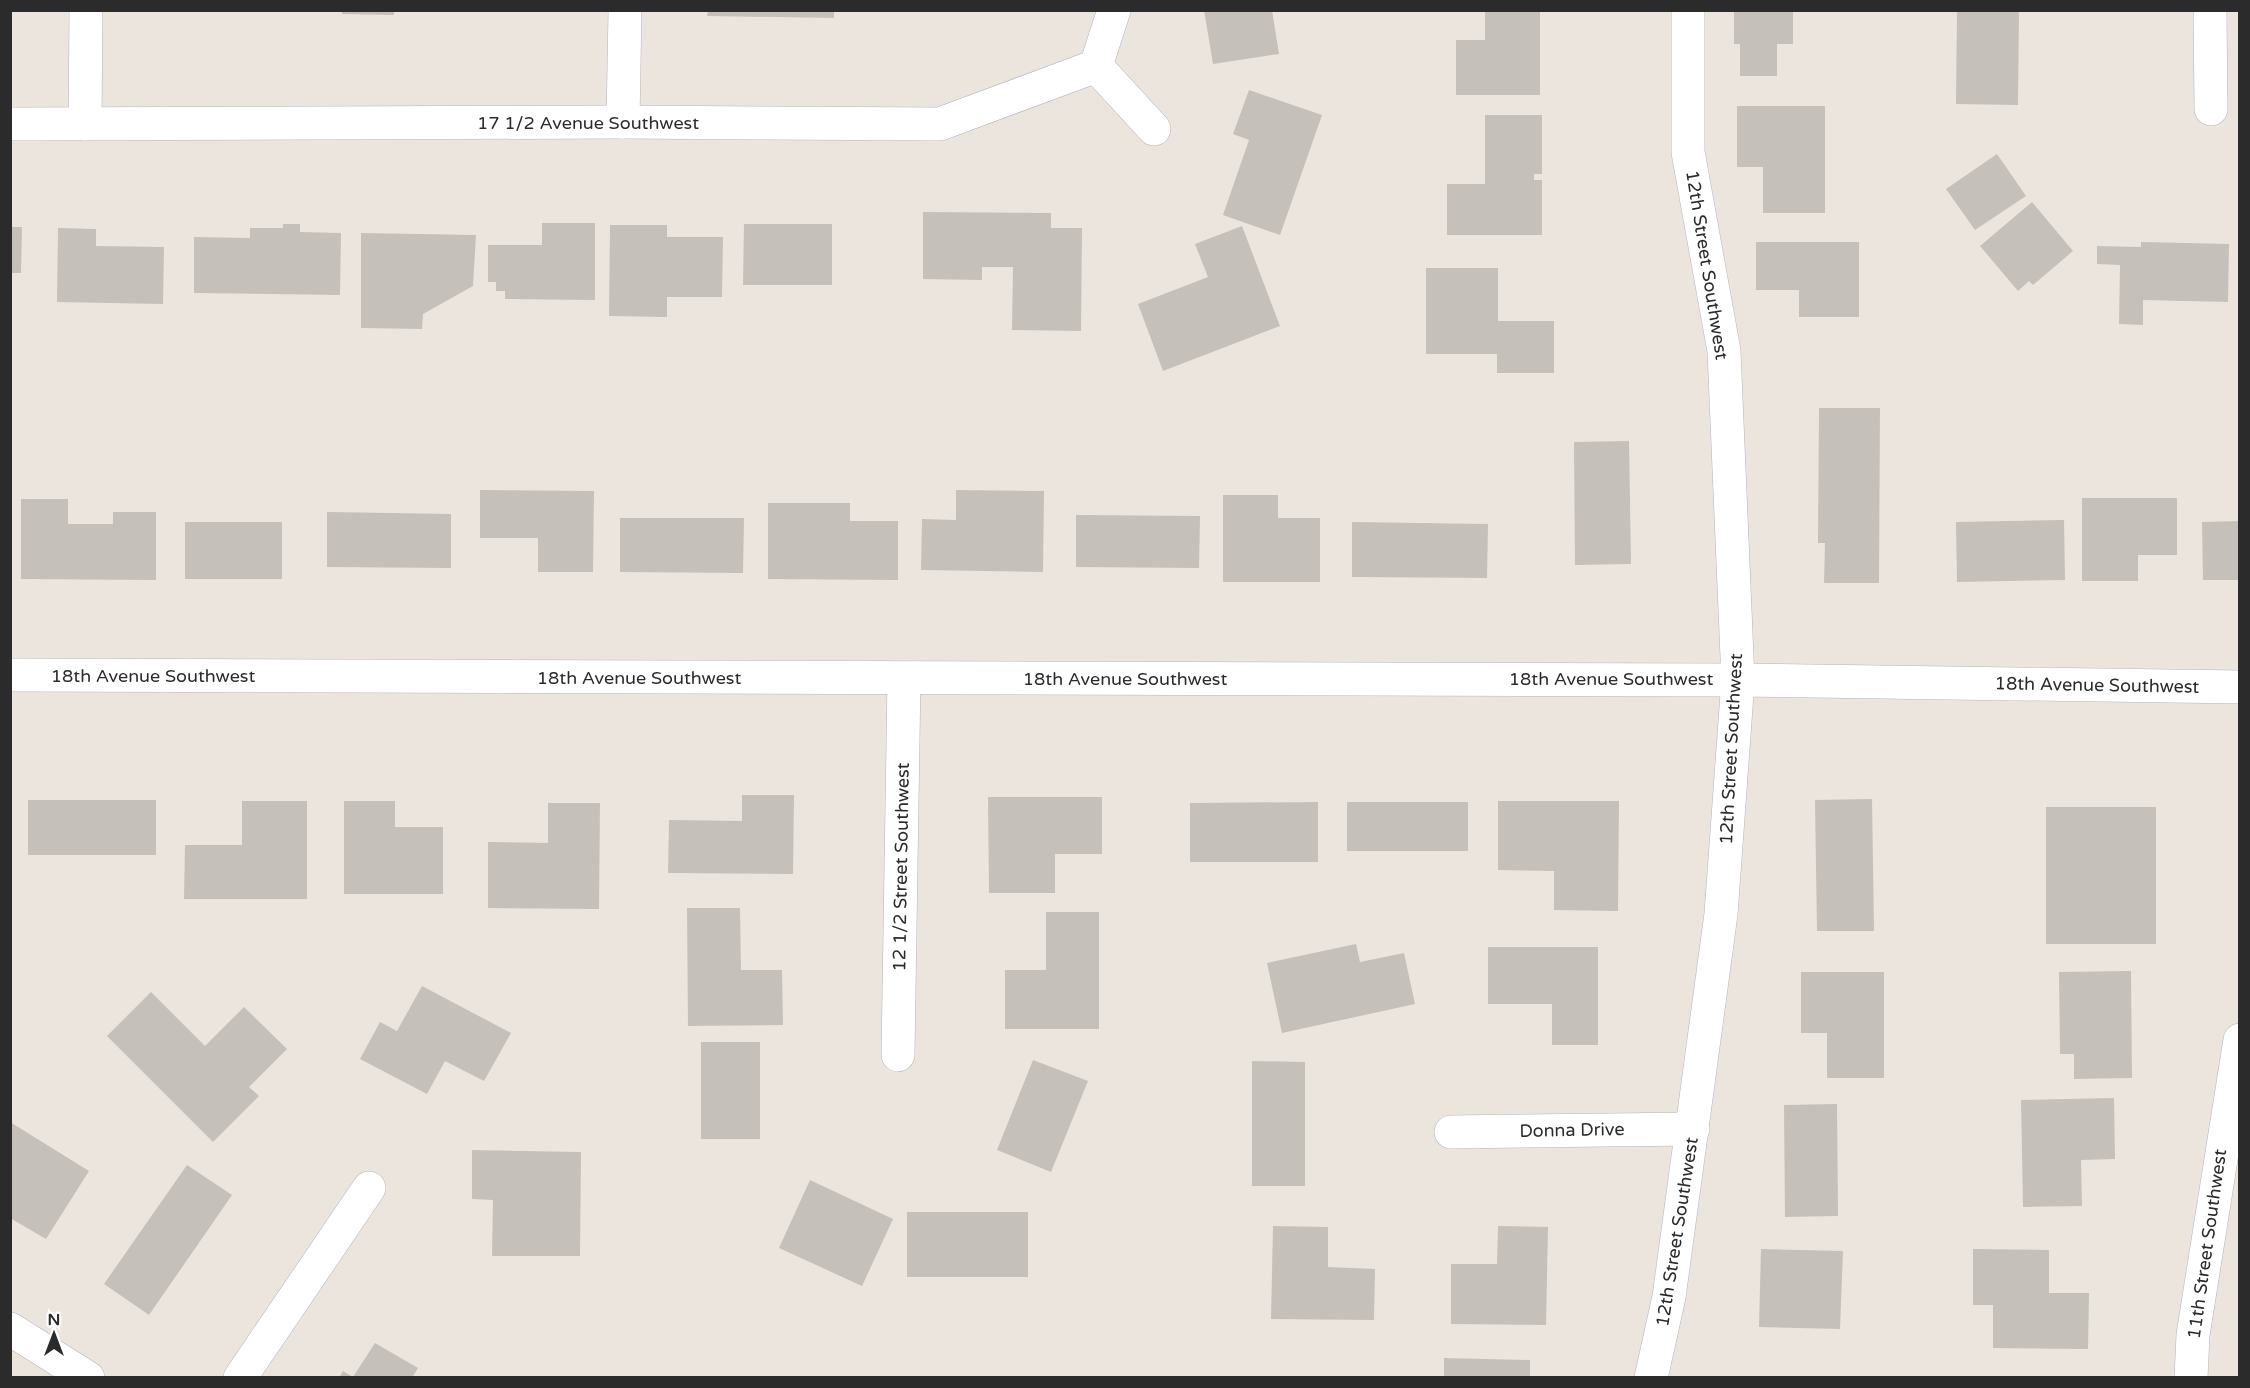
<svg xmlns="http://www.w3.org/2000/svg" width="2250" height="1388" font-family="'Varela Round',sans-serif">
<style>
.building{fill:#c5c0b9}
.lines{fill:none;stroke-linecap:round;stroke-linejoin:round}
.minor-casing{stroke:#b1b5be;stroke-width:34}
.minor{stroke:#fff;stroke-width:33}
.labels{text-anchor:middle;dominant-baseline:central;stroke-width:5;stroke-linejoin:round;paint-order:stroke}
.street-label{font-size:18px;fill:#2b2b2b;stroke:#fff}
</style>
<rect width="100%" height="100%" fill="#ece5de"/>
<!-- building -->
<g class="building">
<path d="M342 10H394V15L342 14Z"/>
<path d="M708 10H834V18L707 16Z"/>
<path d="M1204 10H1272L1279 54 1213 64Z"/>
<path d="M1485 10H1540V95H1456V40H1485Z"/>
<path d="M1734 10H1793V44H1777V76H1740V44H1734Z"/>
<path d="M1957 10H2019L2018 105 1956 104Z"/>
<path d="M1249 90 1322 115 1280 235 1223 215 1249 140 1233 134Z"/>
<path d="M1737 106H1825V213H1763V167H1737Z"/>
<path d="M1485 115H1542V174H1534V180H1542V235H1447V184H1485Z"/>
<path d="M1997 154 2026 196 1975 230 1946 189Z"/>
<path d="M2032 202 2073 251 2033 285 2029 281 2018 291 1980 246Z"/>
<path d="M923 212 1051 213V228H1082L1081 331 1012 330 1013 267H982V280L923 279Z"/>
<path d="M542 223H595V300L505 299V291H496V282H488V245H542Z"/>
<path d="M283 224H300V232L341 233 340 295 194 293V237L250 238V228H283Z"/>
<path d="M744 224H832V285H743Z"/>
<path d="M610 225H667V237H723L722 297H667V317L609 316Z"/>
<path d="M1242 226 1280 326 1163 371 1138 304 1208 277 1195 244Z"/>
<path d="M10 227H22L21 273H10Z"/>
<path d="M58 228 96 229V246L164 247 163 304 57 302Z"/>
<path d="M361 233 476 235 473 286 423 314 422 329 361 328Z"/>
<path d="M1756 242H1859V317H1799V290H1756Z"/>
<path d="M2141 242 2229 244 2228 302 2143 300V325L2119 324 2120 265 2097 264V246L2141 247Z"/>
<path d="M1426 268H1498V321H1554V373H1497V354H1426Z"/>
<path d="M1819 408H1880L1879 583H1824L1825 543H1818Z"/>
<path d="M1629 441 1631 564 1575 565 1574 442Z"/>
<path d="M480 490 594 491 593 572H538V538H480Z"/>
<path d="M956 490 1044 491 1043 572 921 570 922 519 956 520Z"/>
<path d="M1223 495H1278V518H1320V582H1223Z"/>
<path d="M2082 498H2177V555H2138V581H2082Z"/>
<path d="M21 499H68V524H113V512H156V580L21 579Z"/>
<path d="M768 503H850V521H898V580L768 579Z"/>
<path d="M327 512 451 514V568L327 567Z"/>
<path d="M1076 515 1200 516 1199 568 1076 567Z"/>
<path d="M620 518H744L743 573 620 572Z"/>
<path d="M2064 520 2065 580 1957 582 1956 522Z"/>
<path d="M2240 521V580H2203L2202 522Z"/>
<rect x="185" y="522" width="97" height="57"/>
<path d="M1352 522 1488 524 1487 578 1352 577Z"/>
<path d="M742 795H794L793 874 668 873 669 820 742 821Z"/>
<path d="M988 797H1102V854H1055V893H989Z"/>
<path d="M1872 799 1874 931H1817L1815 800Z"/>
<rect x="28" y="800" width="128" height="55"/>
<path d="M242 801H307V899H184L185 845H242Z"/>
<path d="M344 801H395V827H443V894H344Z"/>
<path d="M1498 801H1619L1618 911 1554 910V871L1498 870Z"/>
<path d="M1318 802V862H1190V803Z"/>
<rect x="1347" y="802" width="121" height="49"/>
<path d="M548 803H600L599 909 488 908V842L548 843Z"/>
<rect x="2046" y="807" width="110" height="137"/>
<path d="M687 908H740L741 970H782L783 1025 688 1026Z"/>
<path d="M1046 912H1099V1029H1005V970H1046Z"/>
<path d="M1356 944 1360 962 1404 953 1415 1004 1282 1033 1267 963Z"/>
<path d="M1488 947H1598V1045H1552V1004H1488Z"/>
<path d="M2131 971 2132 1078 2074 1079V1054H2060L2059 972Z"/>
<path d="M1801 972H1884V1078H1827V1033H1801Z"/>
<path d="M422 986 511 1033 484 1081 445 1061 427 1094 360 1059 380 1022 397 1031Z"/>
<path d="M151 992 205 1046 244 1007 287 1049 249 1087 259 1096 213 1142 107 1036Z"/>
<rect x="701" y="1042" width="59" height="97"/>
<path d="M1033 1060 1088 1081 1051 1172 997 1150Z"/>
<path d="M1252 1061 1305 1062V1186H1252Z"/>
<path d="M2114 1098 2115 1159 2081 1160 2082 1206 2023 1207 2021 1100Z"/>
<path d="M1837 1104 1838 1216 1785 1217 1784 1105Z"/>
<path d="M10 1122 89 1171 46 1239 10 1218Z"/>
<path d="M472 1150 581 1152 580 1256H492L493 1200 472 1199Z"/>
<path d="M187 1165 232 1195 149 1315 104 1284Z"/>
<path d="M810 1180 893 1219 862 1286 779 1248Z"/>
<rect x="907" y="1212" width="121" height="65"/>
<path d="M1273 1226 1328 1227V1267L1375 1269 1374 1320 1271 1319Z"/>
<path d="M1498 1226 1548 1227 1546 1325 1451 1324V1264H1497Z"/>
<path d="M1761 1249 1843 1251 1840 1329 1759 1327Z"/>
<path d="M1973 1249 2049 1250V1293H2089L2088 1349 1993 1348V1305H1973Z"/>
<path d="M375 1343 418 1368 412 1378H339L343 1371 353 1377Z"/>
<path d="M1444 1358 1530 1360V1378H1444Z"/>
</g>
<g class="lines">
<defs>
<g id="minor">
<path d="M2210 10 2211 109"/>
<path d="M1096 66 1154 129"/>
<path d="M623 122 625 10"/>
<path d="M10 124 623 122 940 124 1096 66 1114 10"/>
<path d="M85 124 86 10"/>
<path d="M10 675 1738 680 2240 687"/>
<path d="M898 1055 904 679"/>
<path d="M1451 1132 1693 1129"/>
<path d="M10 1329 88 1378"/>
<path d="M240 1378 369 1188"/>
<path d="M1651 1378 1669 1297 1721 914 1738 680 1724 351 1688 152V10"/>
<path d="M2191 1378 2193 1335 2240 1040"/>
</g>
</defs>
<!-- minor casing -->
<use href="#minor" class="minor-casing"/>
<!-- minor -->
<use href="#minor" class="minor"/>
</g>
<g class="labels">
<!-- street labels -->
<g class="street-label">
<text x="588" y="123">17 1/2 Avenue Southwest</text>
<text transform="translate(1707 265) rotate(81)">12th Street Southwest</text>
<text x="153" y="676">18th Avenue Southwest</text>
<text x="639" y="678">18th Avenue Southwest</text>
<text x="1125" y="679">18th Avenue Southwest</text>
<text x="1611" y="679">18th Avenue Southwest</text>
<text transform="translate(2097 685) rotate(1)">18th Avenue Southwest</text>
<text transform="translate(1731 749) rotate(-87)">12th Street Southwest</text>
<text transform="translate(901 867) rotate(-89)">12 1/2 Street Southwest</text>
<text transform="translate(1572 1130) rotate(-1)">Donna Drive</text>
<text transform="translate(1677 1232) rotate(-81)">12th Street Southwest</text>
<text transform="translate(2207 1244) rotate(-82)">11th Street Southwest</text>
</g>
</g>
<!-- border -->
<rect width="2250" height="1388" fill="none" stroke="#2b2b2b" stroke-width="24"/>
<!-- north arrow -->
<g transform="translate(54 1334)" stroke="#ffffff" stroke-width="4.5" paint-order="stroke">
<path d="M0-4.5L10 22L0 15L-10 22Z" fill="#2b2b2b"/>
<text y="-9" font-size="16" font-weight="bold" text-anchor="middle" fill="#2b2b2b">N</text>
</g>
</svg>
